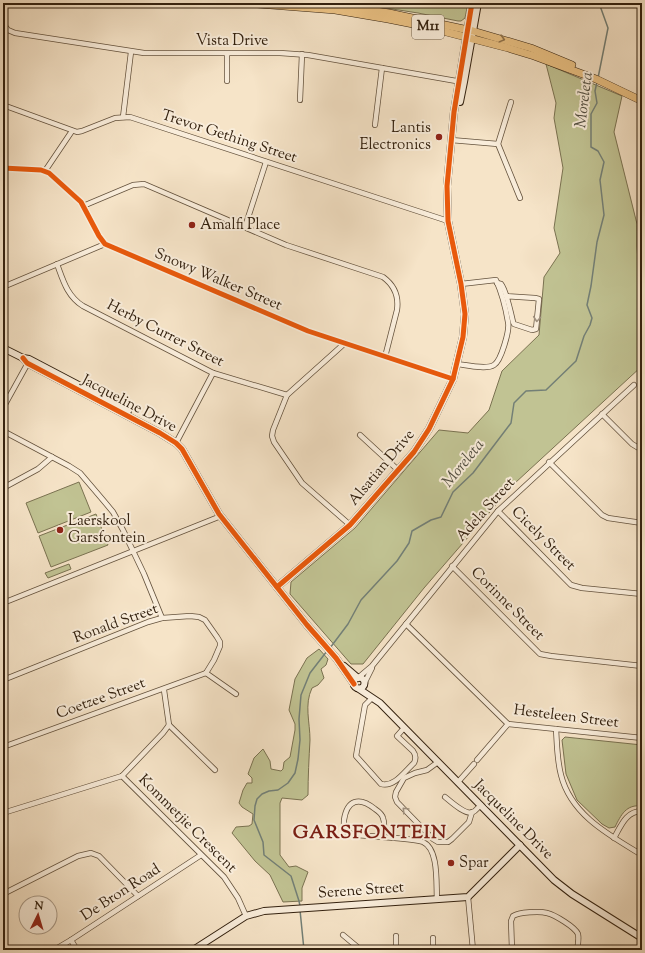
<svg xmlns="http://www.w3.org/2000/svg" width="645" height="953" font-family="'Sorts Mill Goudy',serif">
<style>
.green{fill:#c1c393;stroke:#7a7251}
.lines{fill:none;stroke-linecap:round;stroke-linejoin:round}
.stream{stroke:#737f76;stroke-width:1.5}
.street-casing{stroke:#64523d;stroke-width:6}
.secondary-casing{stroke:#33210f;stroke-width:8}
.primary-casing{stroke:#33210f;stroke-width:8}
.street{stroke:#f9eddb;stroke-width:4.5}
.secondary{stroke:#f9eddb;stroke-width:6}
.primary{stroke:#ebc284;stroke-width:7}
.cycleway-casing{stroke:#f9eddb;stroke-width:8}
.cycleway{stroke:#e8590c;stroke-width:5}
.oneway{stroke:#8f724a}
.oneway2{stroke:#a0917f}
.poi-dot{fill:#8f2418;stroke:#f9eddb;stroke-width:1.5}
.labels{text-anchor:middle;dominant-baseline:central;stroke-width:4;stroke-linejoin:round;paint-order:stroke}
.shield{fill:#f9eddb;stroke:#6e5e4c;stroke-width:1}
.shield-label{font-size:14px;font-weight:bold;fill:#33210f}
.street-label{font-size:15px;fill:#33210f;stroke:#f9eddb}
.poi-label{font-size:15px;fill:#33210f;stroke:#f9eddb;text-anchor:start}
.water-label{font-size:16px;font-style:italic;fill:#535043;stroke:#f9eddb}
.district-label{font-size:19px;font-weight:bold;letter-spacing:1px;fill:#7a1f14;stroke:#f9eddb}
</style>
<rect width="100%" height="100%" fill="#f6e4c8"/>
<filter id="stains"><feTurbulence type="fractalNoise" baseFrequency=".005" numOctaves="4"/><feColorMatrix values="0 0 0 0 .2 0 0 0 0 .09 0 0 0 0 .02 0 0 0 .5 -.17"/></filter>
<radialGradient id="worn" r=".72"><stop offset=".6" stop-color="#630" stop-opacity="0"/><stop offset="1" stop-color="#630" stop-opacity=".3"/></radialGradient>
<!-- green -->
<g class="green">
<path d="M354 3H444L459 5 462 3H468L465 18 461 21H458L418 13Z"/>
<path d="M546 64 622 96 614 132 637 224V246L639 279 642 280V366L515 483 424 588 363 664H351L290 594 291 582 355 528 439 430 468 433 489 410 502 371 539 335 544 277 560 253 554 228 563 168 554 118 556 103Z"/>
<path d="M79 482 91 512 38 533 26 503Z"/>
<path d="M96 514 108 545 51 567 39 536Z"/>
<path d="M69 564 71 569 48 578 45 573Z"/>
<path d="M319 649 328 659 326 665 321 669 324 678 318 685 312 688C304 705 310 722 310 740 309 758 308 777 308 795L302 800 282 798 280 803V855L289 867 296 866 308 872 302 888V901L283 902 270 875 255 861 232 833 236 827 249 826 252 824 253 814 242 807 239 803 243 790 247 783H252V778L248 774 254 758 263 749 270 761 271 769 281 771 283 769 284 762 290 757 295 730V724L289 710 295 679 307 658Z"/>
<path d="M565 737 642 745V806C626 804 621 815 615 827L609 828 602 824 577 800 566 774 562 740Z"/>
</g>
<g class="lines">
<!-- stream -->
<g class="stream">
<path d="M598 78 608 28 599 3"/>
<path d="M330 648 348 624 361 600 397 561 409 543 412 531 431 520 441 517 453 492 473 473 511 423 514 403 526 391 546 390 576 361 584 336 590 325 592 318 587 305 591 286 597 242 604 215 600 180 604 162 598 151 591 147V114L597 103 595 91 597 82"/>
<path d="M300 906 299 901 291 876 264 855 263 842 254 820 255 806 257 799 262 794 269 791 278 790 288 783 295 773 298 759 300 740 299 719 301 695 310 673 327 651"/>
<path d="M300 910 304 950"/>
</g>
<defs>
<g id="street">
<path d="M3 24 8 30 15 33 144 53H280L308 55 462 82"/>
<path d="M227 81V54"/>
<path d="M300 100 302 54"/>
<path d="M511 102 498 144 520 198"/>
<path d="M3 105 77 132 82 131 115 118 130 117 448 221"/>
<path d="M123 117 131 52"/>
<path d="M375 125 382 68"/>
<path d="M451 140 498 144"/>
<path d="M3 168 41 170 49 173 81 202 99 236 105 244 308 331 453 379"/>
<path d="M45 171 72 131"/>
<path d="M83 206 133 185 144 184 286 245 383 277C394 285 399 296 397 310L385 357"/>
<path d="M245 227 266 162"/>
<path d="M57 264C63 280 67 296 83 306L213 373 287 395"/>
<path d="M497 283 501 284C506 290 511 313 513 322L514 324 532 330 536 329 539 299 535 298 506 296"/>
<path d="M3 287 105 244"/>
<path d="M345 343 287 395 273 430 272 436 274 442 302 483 350 525"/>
<path d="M457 364C466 365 486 370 494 365 501 361 510 330 508 322 506 310 501 291 496 280L461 284"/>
<path d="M3 408 29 361"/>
<path d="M602 414 632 444 642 450"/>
<path d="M3 431 69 466 80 473 103 500 113 512 123 530 144 574 162 618"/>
<path d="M360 435 398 470"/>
<path d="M176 443 213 373"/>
<path d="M549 462 602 515 608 518 642 523"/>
<path d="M3 488 38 469 52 457"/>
<path d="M498 511 571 585 582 588 642 594"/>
<path d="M452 566 540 654 551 656 642 666"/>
<path d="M3 603 221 516"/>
<path d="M406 624 508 724 642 738"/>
<path d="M206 673 236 694"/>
<path d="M359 677 372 666 498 511 634 385"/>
<path d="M3 680 148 622 162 618 190 616 199 617 205 620 217 637 220 642V646L214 660 206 673"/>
<path d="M365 682 372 668"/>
<path d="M372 698 365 705 356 756 381 784C394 788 405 771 414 763 416 759 416 755 413 751L397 736 404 728"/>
<path d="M169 725 215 770"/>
<path d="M556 729C557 744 557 760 561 775 571 815 609 835 642 855"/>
<path d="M3 747 206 673"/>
<path d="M477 760 508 724"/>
<path d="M438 762 427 770 415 773 404 778 396 792 395 797 397 802 433 839 438 842H448L452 839 469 822 472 812"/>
<path d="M122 776 224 877 238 898 246 916"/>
<path d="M458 782 474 764"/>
<path d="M445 797C450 801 466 816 473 812 476 811 478 807 481 805"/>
<path d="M3 813 122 776 163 733 169 725 164 690"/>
<path d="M383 837 356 835 346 832C343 828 344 825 344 820 347 800 359 796 375 809 378 811 382 814 383 818 385 823 384 831 383 837 393 838 415 839 423 842 439 849 436 884 437 899"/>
<path d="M614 838C621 826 626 811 642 811"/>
<path d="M3 894 78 856 91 853 99 856 138 896"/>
<path d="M468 897 473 950"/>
<path d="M343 935 361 950"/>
<path d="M71 940 77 950"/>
<path d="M54 950 71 940 201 855"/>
<path d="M396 950V936"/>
<path d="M433 950V938"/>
<path d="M512 950 511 921 513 916C519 912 540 911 547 913 555 915 575 927 578 934 579 939 578 945 577 950"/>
</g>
<g id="secondary">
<path d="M460 102 464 82 478 3"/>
<path d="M3 348 23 358 29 359 128 411"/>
<path d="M23 358 27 363 160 433 176 443 182 449 219 514 307 625 336 658 354 684"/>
<path d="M277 587 350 525 414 452 429 429 453 379 463 337 465 314 461 284 448 221 447 186 454 112 472 3"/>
<path d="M344 666 358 678"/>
<circle cx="359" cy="683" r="5.5"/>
<path d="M359 689 380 703 554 880 572 894 642 938"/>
<path d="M193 950 246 916 264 911 468 897 520 845"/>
</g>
<g id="primary">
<path d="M244 3 335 10 388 19 423 26 508 48 534 56 596 79 642 101"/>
<path d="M323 3 389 13 473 31 531 48 572 65"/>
</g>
</defs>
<!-- street casing -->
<use href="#street" class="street-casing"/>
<!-- secondary casing -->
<use href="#secondary" class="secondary-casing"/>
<!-- primary casing -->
<use href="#primary" class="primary-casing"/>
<!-- street -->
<use href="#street" class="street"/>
<!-- secondary -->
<use href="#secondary" class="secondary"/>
<!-- primary -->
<use href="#primary" class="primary"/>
<defs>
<g id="cycleway">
<path d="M3 168 41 170 49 173 81 202 99 236 105 244 308 331 453 379"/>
<path d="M23 358 27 363 160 433 176 443 182 449 219 514 307 625 336 658 354 684"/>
<path d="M277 587 350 525 414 452 429 429 453 379 463 337 465 314 461 284 448 221 447 186 454 112 472 3"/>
</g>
</defs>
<!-- cycleway casing -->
<use href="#cycleway" class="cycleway-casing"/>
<!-- cycleway -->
<use href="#cycleway" class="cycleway"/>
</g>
<!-- one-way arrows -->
<defs><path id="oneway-chevron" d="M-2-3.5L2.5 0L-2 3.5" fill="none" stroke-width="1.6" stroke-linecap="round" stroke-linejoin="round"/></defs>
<use class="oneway" href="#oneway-chevron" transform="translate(502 39) rotate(15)"/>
<g class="oneway2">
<use href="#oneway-chevron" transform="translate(537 319) rotate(95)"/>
<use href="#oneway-chevron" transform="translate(405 810) rotate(-134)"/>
</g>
<!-- markers -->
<g class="poi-dot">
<circle cx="439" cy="137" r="4"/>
<circle cx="192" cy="225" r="4"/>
<circle cx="60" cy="530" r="4"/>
<circle cx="451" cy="863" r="4"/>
</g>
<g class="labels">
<!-- shield labels -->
<rect class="shield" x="412" y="15" width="32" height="24" rx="3"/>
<g class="shield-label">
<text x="428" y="27">M11</text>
</g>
<!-- street labels -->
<g class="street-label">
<text x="232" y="41">Vista Drive</text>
<text transform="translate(229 137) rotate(18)">Trevor Gething Street</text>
<text transform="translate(218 280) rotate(23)">Snowy Walker Street</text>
<text transform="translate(165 334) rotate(27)">Herby Currer Street</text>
<text transform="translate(129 404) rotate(28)">Jacqueline Drive</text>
<text transform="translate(382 468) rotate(-50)">Alsatian Drive</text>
<text transform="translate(486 510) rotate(-48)">Adela Street</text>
<text transform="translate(543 539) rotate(45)">Cicely Street</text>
<text transform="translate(507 604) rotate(45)">Corinne Street</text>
<text transform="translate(116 624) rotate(-20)">Ronald Street</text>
<text transform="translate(101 699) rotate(-20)">Coetzee Street</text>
<text transform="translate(566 717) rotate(7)">Hesteleen Street</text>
<text transform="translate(513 820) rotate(45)">Jacqueline Drive</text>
<text transform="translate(187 824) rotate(45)">Kommetjie Crescent</text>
<text transform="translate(361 891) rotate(-4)">Serene Street</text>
<text transform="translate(121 893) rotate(-33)">De Bron Road</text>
</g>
<!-- poi labels -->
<g class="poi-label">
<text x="431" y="128" text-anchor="end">Lantis<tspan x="431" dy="17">Electronics</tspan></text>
<text x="200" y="225">Amalfi Place</text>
<text x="68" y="521">Laerskool<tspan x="68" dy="17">Garsfontein</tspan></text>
<text x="459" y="863">Spar</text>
</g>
<!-- water labels -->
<g class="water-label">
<text transform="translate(585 100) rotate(-83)">Moreleta</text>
<text transform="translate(464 464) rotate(-51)">Moreleta</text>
</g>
<!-- district labels -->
<g class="district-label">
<text x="370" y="833">GARSFONTEIN</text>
</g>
</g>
<!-- margin -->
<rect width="645" height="953" fill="none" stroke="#f6e4c8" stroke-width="16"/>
<rect x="4" y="4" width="637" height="945" fill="none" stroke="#33210f" stroke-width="2"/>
<rect x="8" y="8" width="629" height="937" fill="none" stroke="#33210f"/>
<!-- north arrow -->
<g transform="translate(38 915) rotate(5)"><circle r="19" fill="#f9eddb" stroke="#aa9b89"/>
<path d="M0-3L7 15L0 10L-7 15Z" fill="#8f2418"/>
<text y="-6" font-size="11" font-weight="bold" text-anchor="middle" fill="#33210f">N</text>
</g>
<rect width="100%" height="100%" filter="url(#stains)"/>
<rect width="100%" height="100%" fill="url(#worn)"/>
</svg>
